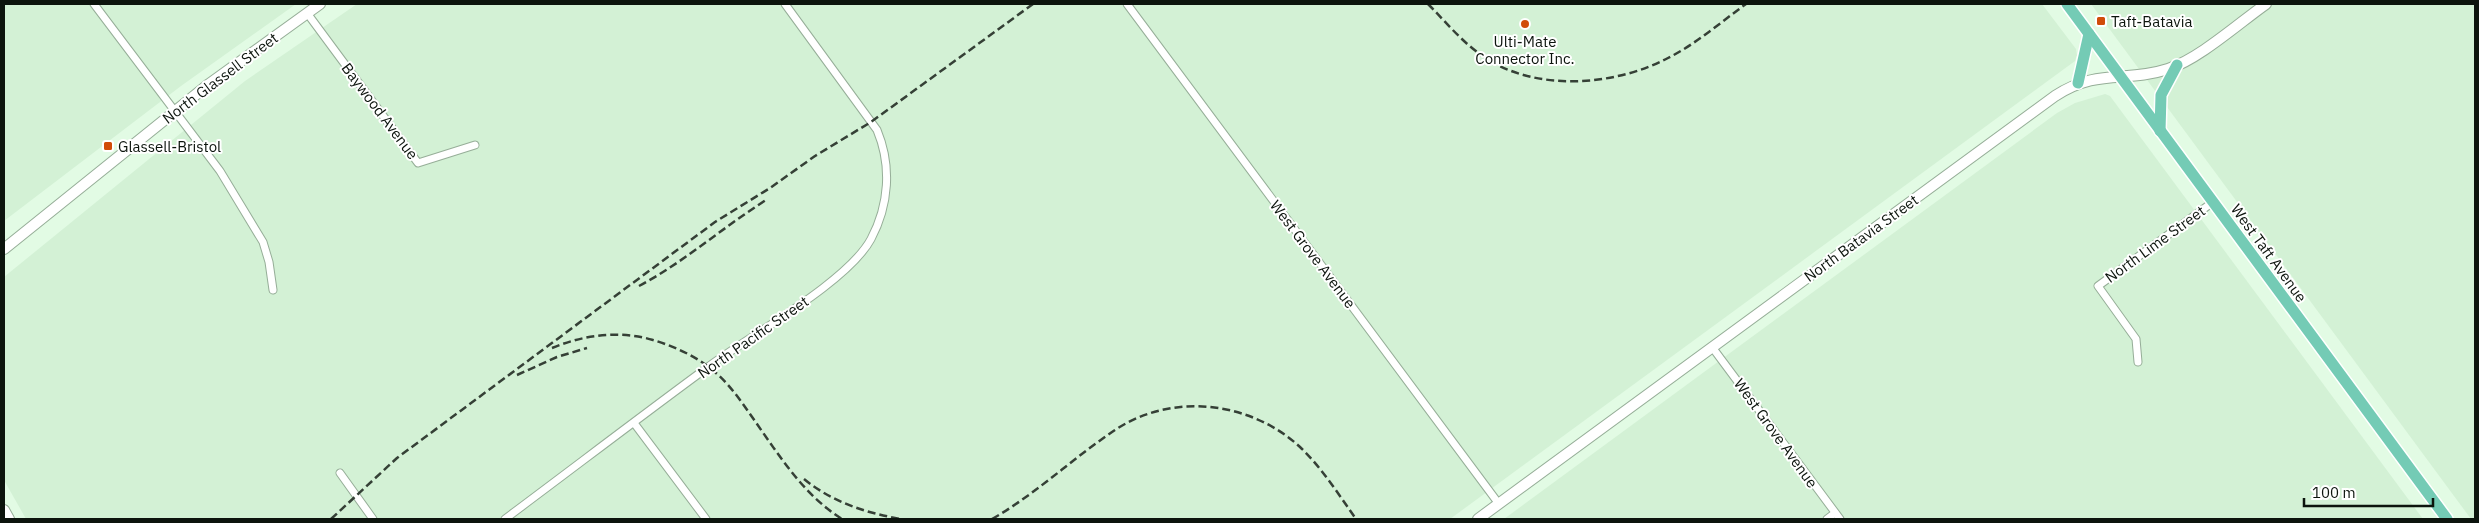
<svg xmlns="http://www.w3.org/2000/svg" width="2479" height="523" font-family="'IBM Plex Sans',sans-serif">
<style>
.built{fill:#d3f1d5}
.lines{fill:none;stroke-linecap:round;stroke-linejoin:round}
.street-casing{stroke:#96ae98;stroke-width:9}
.secondary-casing{stroke:#96ae98;stroke-width:12}
.primary-casing{stroke:#fff;stroke-width:14}
.street{stroke:#fff;stroke-width:7}
.secondary{stroke:#fff;stroke-width:10}
.primary{stroke:#74cbb5;stroke-width:11}
.rail{stroke:#354036;stroke-width:2.5;stroke-dasharray:8 4;stroke-linecap:butt}
.poi-dot{fill:#d14c09;stroke:#fff;stroke-width:2}
.labels{text-anchor:middle;dominant-baseline:central;stroke-width:4;stroke-linejoin:round;paint-order:stroke}
.poi-label{font-size:15px;fill:#0c140d;stroke:#fff;text-anchor:start}
.street-label{font-size:15px;fill:#0c140d;stroke:#fff}
</style>
<rect width="100%" height="100%" fill="#e2fbe4"/>
<!-- built -->
<g class="built">
<path d="M4 4H296L181 86 4 221Z"/>
<path d="M357 4H2042L2076 49 2077 55 2075 61 1450 519H26L4 480V277L245 81Z"/>
<path d="M2091 4H2475V519H2471Z"/>
<path d="M2105 94 2110 96 2423 519H1504L2057 113 2075 103Z"/>
</g>
<g class="lines">
<defs>
<g id="street">
<path d="M94 4 220 171 263 242 269 262 273 290"/>
<path d="M1127 4 1499 504"/>
<path d="M307 13 418 163 475 145"/>
<path d="M1712 347 1840 519"/>
<path d="M2138 362 2136 339 2098 286 2213 202"/>
<path d="M634 423 706 519"/>
<path d="M340 473 373 519"/>
<path d="M505 519C572 469 640 417 708 367 749 336 848 282 871 239 889 205 892 166 877 130L785 4"/>
<path d="M1827 519 1835 513"/>
</g>
<g id="secondary">
<path d="M4 249 209 84 320 4"/>
<path d="M4 510 9 519"/>
<path d="M1478 519 2055 96C2098 68 2125 83 2168 69 2199 59 2239 23 2266 4"/>
</g>
<g id="primary">
<path d="M2067 4 2447 519"/>
<path d="M2078 83 2089 34"/>
<path d="M2160 131 2161 95 2177 65"/>
</g>
</defs>
<!-- street casing -->
<use href="#street" class="street-casing"/>
<!-- secondary casing -->
<use href="#secondary" class="secondary-casing"/>
<!-- primary casing -->
<use href="#primary" class="primary-casing"/>
<!-- street -->
<use href="#street" class="street"/>
<!-- secondary -->
<use href="#secondary" class="secondary"/>
<!-- primary -->
<use href="#primary" class="primary"/>
<!-- rail -->
<g class="rail">
<path d="M1428 4C1447 23 1465 46 1489 60 1540 92 1617 85 1668 58 1696 44 1721 22 1746 4"/>
<path d="M639 286C684 262 722 228 766 200"/>
<path d="M552 348C583 335 620 330 653 340 676 347 698 357 716 373 730 385 740 400 750 414 777 452 802 494 842 519"/>
<path d="M517 375 557 357 587 348"/>
<path d="M804 479C832 502 866 513 901 519"/>
<path d="M331 519 397 458 715 222 770 188 815 156 871 122 1033 4"/>
<path d="M992 519C1036 494 1073 458 1115 430 1172 392 1250 401 1300 447 1322 468 1339 495 1356 519"/>
</g>
</g>
<!-- markers -->
<g class="poi-dot">
<rect x="2096" y="16" width="10" height="10" rx="2.5"/>
<circle cx="1525" cy="24" r="5"/>
<rect x="103" y="141" width="10" height="10" rx="2.5"/>
</g>
<g class="labels">
<!-- poi labels -->
<g class="poi-label">
<text x="2111" y="21">Taft-Batavia</text>
<text x="1525" y="41" text-anchor="middle">Ulti-Mate<tspan x="1525" dy="17">Connector Inc.</tspan></text>
<text x="118" y="146">Glassell-Bristol</text>
</g>
<!-- street labels -->
<g class="street-label">
<text transform="translate(220 78) rotate(-37)">North Glassell Street</text>
<text transform="translate(380 111) rotate(53)">Baywood Avenue</text>
<text transform="translate(1861 238) rotate(-36)">North Batavia Street</text>
<text transform="translate(2155 244) rotate(-36)">North Lime Street</text>
<text transform="translate(2269 253) rotate(54)">West Taft Avenue</text>
<text transform="translate(1313 254) rotate(53)">West Grove Avenue</text>
<text transform="translate(753 337) rotate(-35)">North Pacific Street</text>
<text transform="translate(1776 433) rotate(54)">West Grove Avenue</text>
</g>
</g>
<!-- border -->
<rect width="2479" height="523" fill="none" stroke="#0c140d" stroke-width="10"/>
<!-- scale -->
<path d="M2304 498v8h129v-8" fill="none" stroke="#0c140d" stroke-width="2.5"/>
<text x="2312" y="498" font-size="15" fill="#0c140d" stroke="#ffffff" stroke-width="4" paint-order="stroke">100 m</text>
</svg>
